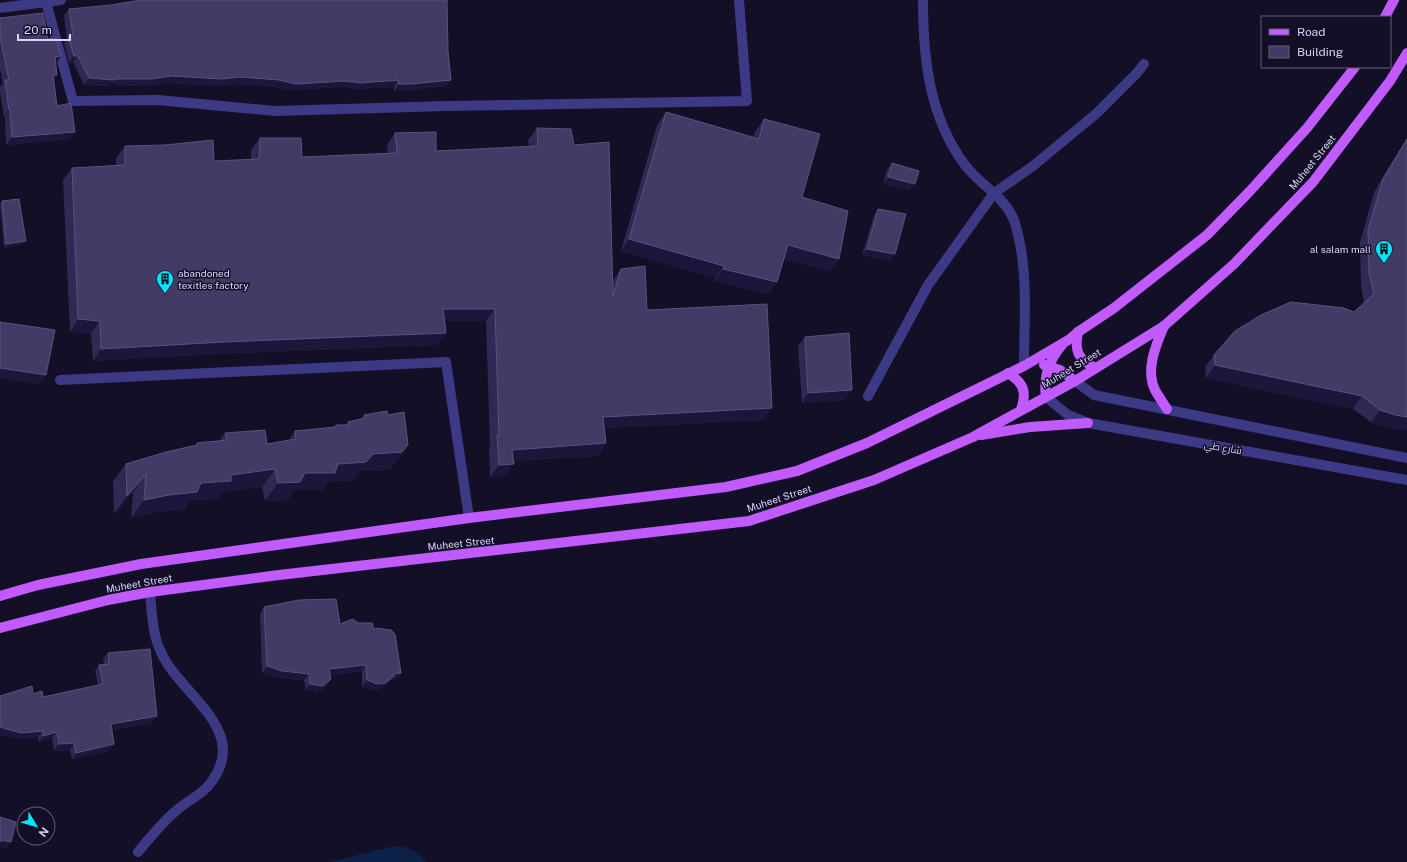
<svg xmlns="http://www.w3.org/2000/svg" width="1407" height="862" font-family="'Public Sans',Cairo,sans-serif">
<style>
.water{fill:#0c2248}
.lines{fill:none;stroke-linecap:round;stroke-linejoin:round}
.minor{stroke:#3d3a85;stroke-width:10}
.tertiary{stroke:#3d3a85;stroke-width:10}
.primary{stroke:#c25bff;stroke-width:10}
.wall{fill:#312854}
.shaded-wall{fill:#1d163a}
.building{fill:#433a66;stroke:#5a527e}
.labels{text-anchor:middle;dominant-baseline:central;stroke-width:3;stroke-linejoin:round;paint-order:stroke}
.street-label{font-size:10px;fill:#d9d4ff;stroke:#130f26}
.poi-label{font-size:10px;fill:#d9d4ff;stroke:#130f26;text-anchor:end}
</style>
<rect width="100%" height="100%" fill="#130f26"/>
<!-- water -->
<path class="water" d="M394 846C408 846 417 851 426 862H329Z"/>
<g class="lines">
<!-- minor -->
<g class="minor">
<path d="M923 0C923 58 929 117 965 165 978 183 1001 194 1012 216 1016 223 1017 231 1019 239 1028 279 1024 325 1024 366"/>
<path d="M46 2 73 101 158 100 275 111 446 106 747 101 739 0"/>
<path d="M60 380 446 362 469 518"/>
<path d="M868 396 928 285 994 193 1033 166 1097 113 1137 73 1144 64"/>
<path d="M138 852C150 838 162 822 177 810 188 800 204 794 212 781 250 729 179 694 161 652 152 634 152 612 150 592"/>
</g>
<!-- tertiary -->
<g class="tertiary">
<path d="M0 8 61 0"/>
<path d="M1075 381 1094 395 1407 458"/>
<path d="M1046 397 1068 415 1088 423 1407 480"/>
</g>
<!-- primary -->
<g class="primary">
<path d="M1385 17 1394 0"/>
<path d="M1164 326C1156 345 1145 370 1155 390 1159 397 1163 403 1167 409"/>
<path d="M1078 332C1074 351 1078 360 1096 368"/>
<path d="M1044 365 1060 370 1075 381"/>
<path d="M1008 373C1024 383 1027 392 1021 410"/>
<path d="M1046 397C1043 377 1049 360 1062 345"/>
<path d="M981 435 1030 427 1088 423"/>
<path d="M0 596 38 585 141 564 469 518 726 487 797 471 867 443 1024 366 1070 339 1078 332 1114 308 1207 235 1250 191 1307 128 1355 67"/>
<path d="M0 628 108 600 150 592 279 575 749 521 874 480 973 437 1075 381 1164 326 1234 264 1313 182 1390 81 1407 53"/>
</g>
</g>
<!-- wall -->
<g class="wall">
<path d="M69 9 448 51 451 80 446 86 407 91H394V87L356 89 340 87 291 90 275 87 236 84 217 86 167 83 147 86 110 85 109 86 84 85 73 62 69 63 64 43 67 38 64 15Z"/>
<path d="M0 18 48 39 61 56 56 64H55L57 75 54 80 57 106 70 139 6 145 5 117H4L0 92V87L3 83 0 70Z"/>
<path d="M666 112 754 137 755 132 764 119 802 197 839 259 830 271 784 259 769 294 714 281 715 278 621 251 657 125Z"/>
<path d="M537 128 574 145 613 281 621 269 647 310 764 420 605 428 606 443 598 456 513 461 505 476 490 477 489 448 490 445 486 321H445L446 333 437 345 215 354 93 361 91 333 70 332 63 180 72 168 116 166V158L125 146 214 161 251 160V150L260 138 302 157 388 153 387 145 395 133 436 151 529 147 528 140Z"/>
<path d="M1407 138V430H1401L1386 427 1371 422 1353 409 1206 378 1205 367 1214 355 1354 312 1364 303 1361 285 1360 242 1374 192 1400 149Z"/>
<path d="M892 163 910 190 883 184 887 170Z"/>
<path d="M2 201 26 241 24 244 4 248 0 205Z"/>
<path d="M878 209 891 261 862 255 874 216Z"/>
<path d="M805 337 845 400 802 403 798 346Z"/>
<path d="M364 415H388L408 445 395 463 389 470 360 471 354 480 328 482 323 490H294L288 500 265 501 262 487 223 492 218 499 191 500 184 510 157 512 131 518 133 492 114 514 113 481 126 464 196 445 197 443 219 441 225 433 267 444 289 440 295 431 334 427 336 425H345L348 422 362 419Z"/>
<path d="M264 607 340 624 358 623 374 629 401 673 396 679 390 680 389 682 380 689 372 690 362 687V671L330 675 326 686 319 692 306 690 304 680 278 678 262 673 260 614Z"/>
<path d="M108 653 152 723 112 730 110 751 72 759 70 750 54 751 52 738 39 742 38 737 17 739 0 696 33 694 43 697 98 686 95 671 99 665 104 664 103 659Z"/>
</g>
<!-- shaded-wall -->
<g class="shaded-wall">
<path d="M61 56 56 64H49L55 57Z"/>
<path d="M74 56H78L73 62 69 63Z"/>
<path d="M53 75H57L52 82Z"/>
<path d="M171 76 241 77 344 81 398 80 394 87 356 89 340 87 291 90 275 87 236 84 217 86 167 83 147 86 110 85 109 86 84 85 89 78 113 79Z"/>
<path d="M451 80 446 86 407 91H394L399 84Z"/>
<path d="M9 110H10L5 117H4Z"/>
<path d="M75 132 70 139 6 145 12 137Z"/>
<path d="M888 177 915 184 910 190 883 184Z"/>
<path d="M629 239 724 266 715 278 621 251Z"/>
<path d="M26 241 24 244 4 248 6 244Z"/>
<path d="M788 245 839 259 830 271 779 258Z"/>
<path d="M867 249 895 254 891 261 862 255Z"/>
<path d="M723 269 777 282 769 294 714 281Z"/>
<path d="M443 309H495L486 321H435Z"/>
<path d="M78 319 100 321 91 333 70 332Z"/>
<path d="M446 333 437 345 215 354 93 361 101 349 224 342Z"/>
<path d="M1215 365 1362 396 1353 409 1206 378Z"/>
<path d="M0 368 46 375 39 385 0 378Z"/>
<path d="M852 390 845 400 802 403 808 393Z"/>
<path d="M772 408 764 420 595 429 603 417Z"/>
<path d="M1380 410 1407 417V430H1401L1386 427 1371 422Z"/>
<path d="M606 443 598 456 503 462 512 450Z"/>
<path d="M408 445 395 463 389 470 360 471 354 480 328 482 323 490H294L288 500 265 501 278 483 305 473 338 464 373 454Z"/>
<path d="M514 464 505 476 490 477 499 465Z"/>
<path d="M275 469 262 487 223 492 218 499 191 500 184 510 157 512 131 518 144 500 201 483 231 475Z"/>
<path d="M146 474 133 492 114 514 127 496Z"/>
<path d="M366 665 362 671 325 675 329 669Z"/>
<path d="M267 666 309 674 304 680 278 678 262 673Z"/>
<path d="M401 673 396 679 390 680 389 682 380 689 372 690 362 687 367 680 394 674Z"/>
<path d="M331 679 326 686 319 692 306 690 310 684Z"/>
<path d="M157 716 152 723 106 731 111 724Z"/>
<path d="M0 727 43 731 38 737 17 739 0 735Z"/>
<path d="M57 732 52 738 39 742 43 736Z"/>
<path d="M74 743 70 750 54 751 59 744Z"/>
<path d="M114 744 110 751 72 759 76 753Z"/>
<path d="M1 840 11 842 7 849 0 847V841Z"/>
</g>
<!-- building -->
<g class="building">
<path d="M141 0H447L448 51 451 80 412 84H399L398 80 361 83 344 81 296 84 279 80 241 77 222 79 171 76 152 79H113L114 80 89 78 78 56H74L68 36H73L69 9 111 5Z"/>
<path d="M43 13 48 39 56 38 61 56 55 57 57 75H53L57 106 71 103 75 132 12 137 10 110H9L5 80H9L0 37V18Z"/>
<path d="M666 112 759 139 764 119 820 134 802 197 848 211 839 259 788 245 777 282 723 269 724 266 629 239Z"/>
<path d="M537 128 571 129 574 145 609 142 613 296 621 269 645 266 647 310 767 304 772 408 603 417 606 443 512 450 514 464 499 465 497 435H499L495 309H443L446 333 224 342 101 349 100 321 78 319 72 168 125 165V146L165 145 213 140 214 161 259 159 260 138H301L302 157 397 153 395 133 436 132V151L538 146Z"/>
<path d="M1407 139V417L1395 415 1380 410 1362 396 1215 365 1214 355 1235 331 1261 315 1291 302 1344 308 1354 312 1374 294 1369 273 1368 230 1383 179Z"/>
<path d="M892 163 919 171 915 184 888 177Z"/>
<path d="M19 199 26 241 6 244 2 201Z"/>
<path d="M878 209 906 214 895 254 867 249Z"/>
<path d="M0 322 55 330 46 375 0 368Z"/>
<path d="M849 333 852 390 808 393 805 337Z"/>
<path d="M387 411 388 415 404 412 408 445 402 452 373 454 366 462 338 464 335 473H305L300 482 278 483 275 469 231 475V481L201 483 197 492 169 495 144 500 146 474 127 496 126 464 166 452 197 445V443L227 440 225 433 265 430 267 444 296 439 295 431 336 427V425H349L348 422 365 418 364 415Z"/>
<path d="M336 599 340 624 353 619 358 623H372L374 629 376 628 391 630 395 634 401 673 394 674V676L385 683 377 684 367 680 366 665 329 669 331 679 323 686 310 684 309 674 282 671 267 666 264 607 299 600Z"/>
<path d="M150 649 157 716 111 724 114 744 76 753 74 743 59 744 57 732 43 736V731L21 733 0 727V696L32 686 33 694 42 691 43 697 103 684 99 665 109 664 108 653Z"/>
<path d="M0 817 16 822 11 842 1 840 0 842Z"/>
</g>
<!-- icons -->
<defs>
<symbol id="building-pin" viewBox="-11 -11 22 30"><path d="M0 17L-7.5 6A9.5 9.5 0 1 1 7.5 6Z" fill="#00e5ff" stroke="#130f26"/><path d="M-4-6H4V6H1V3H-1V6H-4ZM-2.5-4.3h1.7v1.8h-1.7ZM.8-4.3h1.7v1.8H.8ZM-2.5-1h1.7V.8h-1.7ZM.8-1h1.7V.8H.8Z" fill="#111"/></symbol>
</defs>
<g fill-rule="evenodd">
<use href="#building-pin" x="1374" y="239" width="20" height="27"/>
<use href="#building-pin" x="155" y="269" width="20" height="27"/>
</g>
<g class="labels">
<!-- street labels -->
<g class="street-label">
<text transform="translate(1312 162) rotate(-51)">Muheet Street</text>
<text transform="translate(1071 368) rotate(-31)">Muheet Street</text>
<text transform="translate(1223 447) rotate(10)">شارع طي</text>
<text transform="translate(779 498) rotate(-18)">Muheet Street</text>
<text transform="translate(461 543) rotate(-6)">Muheet Street</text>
<text transform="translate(139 583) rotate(-10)">Muheet Street</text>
</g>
<!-- poi labels -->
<g class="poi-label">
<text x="1371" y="249">al salam mall</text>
<text x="178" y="273" text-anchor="start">abandoned<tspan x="178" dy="12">texitles factory</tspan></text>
</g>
</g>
<!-- legend -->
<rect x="1261" y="16" width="130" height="52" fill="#130f26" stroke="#625e7d"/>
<rect x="1269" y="29" width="20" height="6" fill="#c25bff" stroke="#625e7d"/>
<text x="1297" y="36" font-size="12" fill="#d9d4ff">Road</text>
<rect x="1269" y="46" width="20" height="12" fill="#433a66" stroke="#625e7d"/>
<text x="1297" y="56" font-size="12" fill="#d9d4ff">Building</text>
<!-- north arrow -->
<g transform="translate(36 826) rotate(128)"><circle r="19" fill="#130f26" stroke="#625e7d"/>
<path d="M0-3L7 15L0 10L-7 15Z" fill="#00e5ff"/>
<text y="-6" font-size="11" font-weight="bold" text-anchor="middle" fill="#d9d4ff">N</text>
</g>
<!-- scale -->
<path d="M18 34v6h52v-6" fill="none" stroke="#d9d4ff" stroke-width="2"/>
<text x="24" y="34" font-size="12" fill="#d9d4ff" stroke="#130f26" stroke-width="3" paint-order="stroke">20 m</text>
</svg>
